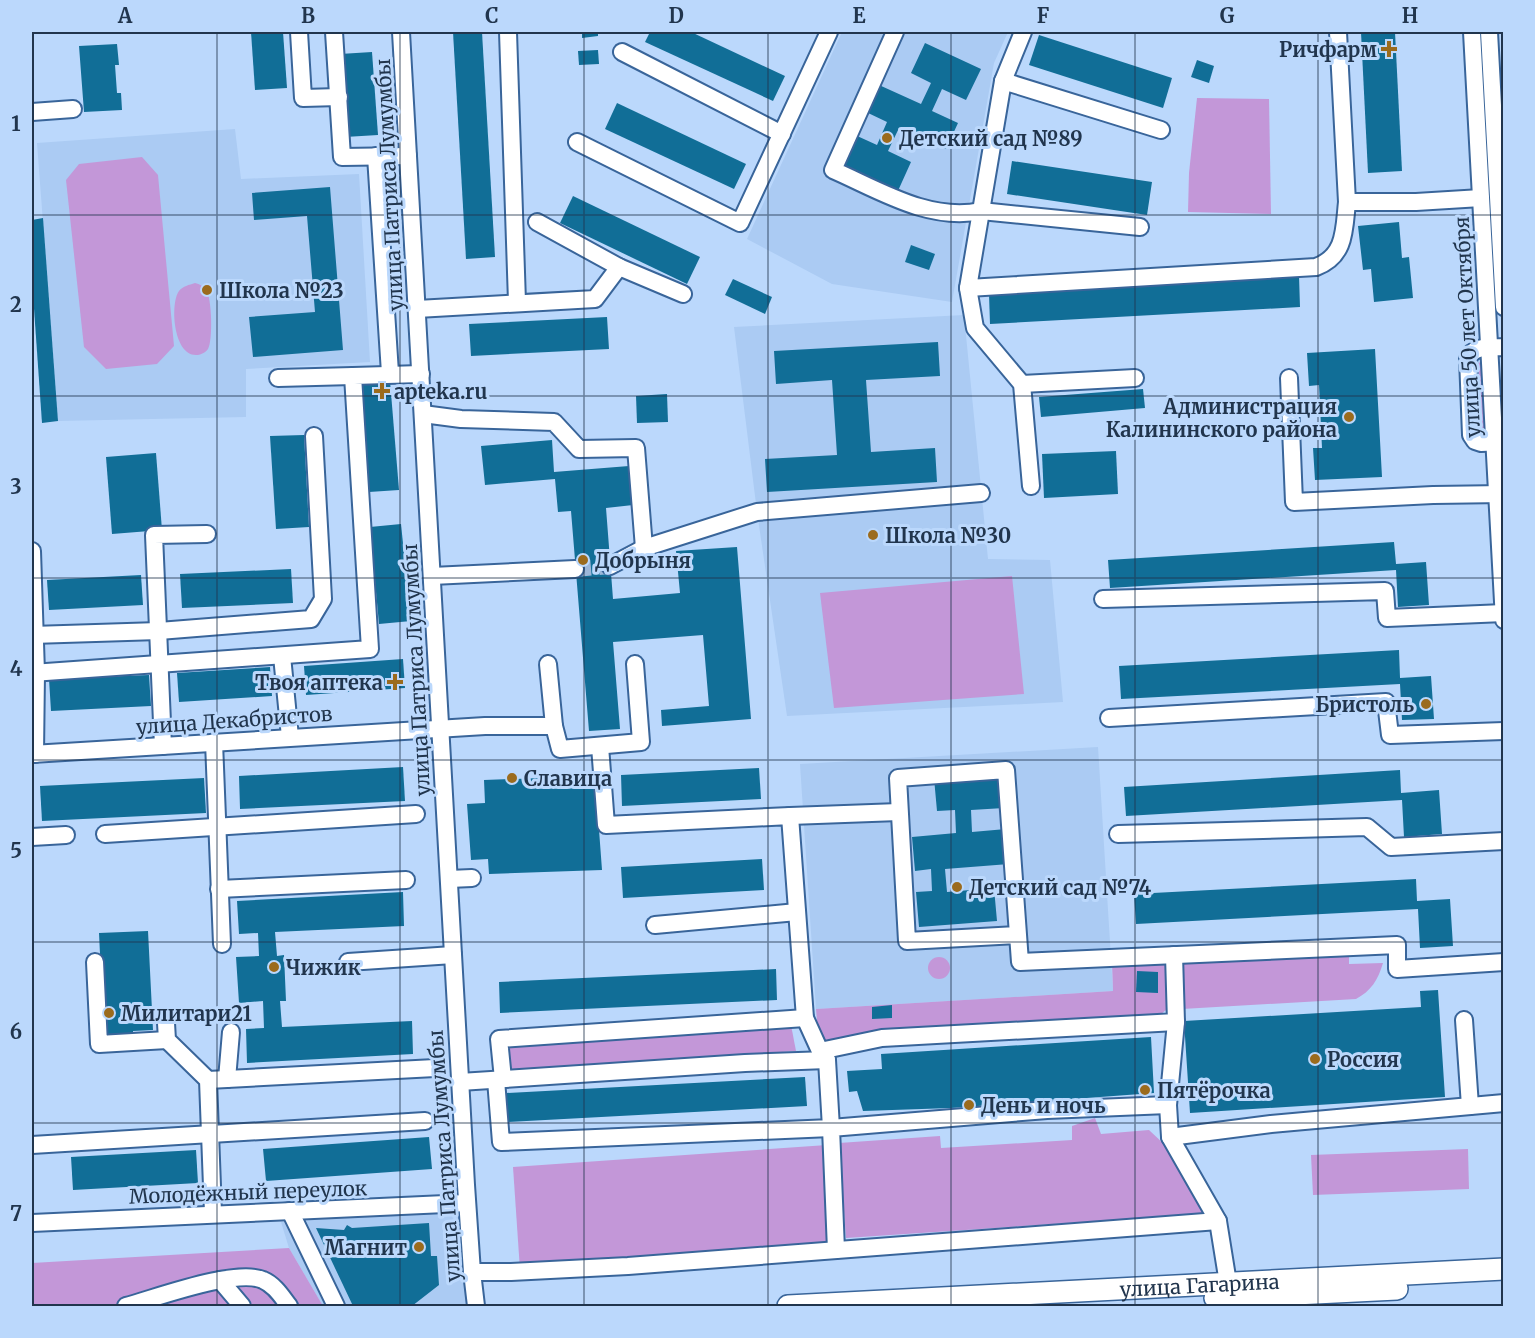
<svg xmlns="http://www.w3.org/2000/svg" width="1535" height="1338" font-family="Merriweather,serif">
<style>
.built{fill:#abcbf3}
.green{fill:#c397d8}
.building{fill:#116e97}
.lines{fill:none;stroke-linecap:round;stroke-linejoin:round}
.minor-tunnel{stroke:#9cb7d9;stroke-width:16;stroke-dasharray:16 8;stroke-linecap:butt}
.minor-casing{stroke:#39659a;stroke-width:20}
.major-casing{stroke:#39659a;stroke-width:24}
.minor{stroke:#fff;stroke-width:16}
.major{stroke:#fff;stroke-width:21}
.grid{fill:none;stroke:#21354d;stroke-width:1.5;stroke-opacity:0.55}
.poi-dot{fill:#9b6b1d;stroke:#bbd8fc;stroke-width:2}
.labels{text-anchor:middle;dominant-baseline:central;stroke-width:6;stroke-linejoin:round;paint-order:stroke}
.poi-label{font-size:20px;font-weight:bold;fill:#21354d;stroke:#bbd8fc;text-anchor:start}
.street-label{font-size:20px;fill:#21354d;stroke:#bbd8fc}
.neatline{fill:none;stroke:#21354d;stroke-width:2}
.grid-label{font-size:20px;text-anchor:middle;font-weight:bold;fill:#21354d}
</style>
<rect width="100%" height="100%" fill="#bbd8fc"/>
<!-- built -->
<g class="built">
<path d="M842 32H1008L994 63 952 302 832 284 747 239Z"/>
<path d="M235 129 241 179 359 174 370 362 246 369V417L58 421 37 143Z"/>
<path d="M964 315 988 559 1050 560 1063 702 787 716 757 512 734 327Z"/>
<path d="M1098 747 1113 991 816 1009 800 764Z"/>
<path d="M460 1210 467 1306H323L289 1248 281 1222Z"/>
</g>
<!-- green -->
<g class="green">
<path d="M1197 98 1269 99 1271 214 1188 212 1189 173Z"/>
<path d="M142 157 158 175 174 346 157 364 106 369 84 347 66 180 79 164Z"/>
<path d="M195 283C200 284 203 286 206 290 212 297 213 341 208 349 205 353 200 355 196 355 173 355 170 303 179 291 183 286 189 285 195 283Z"/>
<path d="M1482 360 1488 435H1483L1482 433 1478 364Z"/>
<path d="M1012 576 1024 694 834 708 820 593Z"/>
<path d="M1349 951V964L1383 963C1378 980 1371 991 1356 999L1182 1009 1181 963 1189 960Z"/>
<circle cx="939" cy="968" r="11"/>
<path d="M1167 960 1169 996 1166 1010 1155 1019 825 1040 818 1033 816 1009 1113 991 1112 963Z"/>
<path d="M791 1025 796 1051 509 1072 506 1045Z"/>
<path d="M1095 1118 1101 1134 1149 1130C1173 1152 1200 1180 1202 1214L846 1238 839 1143 940 1136 941 1148 1072 1140V1126Z"/>
<path d="M827 1145 835 1247 520 1270 513 1167Z"/>
<path d="M1468 1149 1469 1189 1313 1195 1311 1155Z"/>
<path d="M289 1248 323 1306H32V1263Z"/>
</g>
<!-- building -->
<g class="building">
<path d="M251 32H283L287 88 255 90Z"/>
<path d="M453 32H482L495 257 466 259Z"/>
<path d="M582 32H598V36L582 38Z"/>
<path d="M650 32H691L785 76 773 101 645 42Z"/>
<path d="M1361 32H1395L1402 171 1368 173Z"/>
<path d="M1039 35 1172 78 1163 108 1029 65Z"/>
<path d="M925 43 981 69 966 100 942 89 932 111 958 123 946 149 899 128 888 151 911 162 897 193 840 167 855 135 877 145 887 122 866 112 879 85 921 104 931 83 911 73Z"/>
<path d="M117 44 119 65H115L117 93H121L122 110 84 112 79 46Z"/>
<path d="M598 50 599 64 579 65 578 51Z"/>
<path d="M372 52 378 135 345 137 340 54Z"/>
<path d="M1197 60 1214 66 1209 83 1191 77Z"/>
<path d="M617 103 746 164 734 189 605 129Z"/>
<path d="M1012 161 1152 182 1147 215 1007 194Z"/>
<path d="M330 187 343 350 253 357 249 317 315 312 307 216 254 220 252 193Z"/>
<path d="M573 196 700 257 687 284 560 223Z"/>
<path d="M43 218 58 421 42 423 32 280V220Z"/>
<path d="M1399 222 1402 258 1409 257 1413 298 1374 302 1371 269 1363 270 1358 226Z"/>
<path d="M911 245 935 254 929 270 905 262Z"/>
<path d="M1299 276 1300 307 990 324 989 294Z"/>
<path d="M733 279 772 297 765 314 725 295Z"/>
<path d="M607 317 609 349 471 356 469 324Z"/>
<path d="M938 342 940 376 866 380 871 452 935 448 937 482 767 492 765 459 837 455 832 380 776 384 774 351Z"/>
<path d="M1375 349 1382 477 1315 480 1313 448H1322L1319 385 1309 386 1307 353Z"/>
<path d="M390 381 399 490 369 492 361 384Z"/>
<path d="M1143 389 1145 408 1041 417 1039 397Z"/>
<path d="M667 394 668 422 637 423 636 396Z"/>
<path d="M304 435 309 527 276 529 270 436Z"/>
<path d="M552 440 554 472 629 466 633 505 606 508 613 599 680 593 676 551 737 547 751 719 662 726 661 710 709 706 703 635 613 642 620 729 589 731 571 511 558 512 555 479 485 485 481 446Z"/>
<path d="M1116 451 1118 494 1044 498 1042 454Z"/>
<path d="M156 453 162 530 112 534 106 457Z"/>
<path d="M401 524 411 621 379 624 370 527Z"/>
<path d="M1394 542 1396 564 1426 562 1429 605 1398 607 1396 570 1110 588 1108 560Z"/>
<path d="M291 569 293 603 182 608 180 574Z"/>
<path d="M141 575 143 605 49 610 47 580Z"/>
<path d="M1399 650 1400 678 1431 676 1434 719 1402 720 1400 684 1121 699 1119 666Z"/>
<path d="M403 659 405 688 306 695 304 666Z"/>
<path d="M270 667 272 696 179 702 177 673Z"/>
<path d="M149 675 151 706 51 711 49 679Z"/>
<path d="M403 767 405 801 240 809 239 776Z"/>
<path d="M759 768 761 799 622 806 621 775Z"/>
<path d="M1400 770 1401 793 1439 790 1442 834 1404 837 1402 800 1126 816 1124 787Z"/>
<path d="M1001 773 1004 808 971 810 972 832 1006 829 1009 864 945 869 947 892 994 888 997 921 919 927 916 892 932 891 931 869 915 871 912 837 956 833 955 810 937 811 934 778Z"/>
<path d="M595 776 602 870 489 874 488 859 471 860 467 804 485 803 484 780Z"/>
<path d="M204 778 206 813 42 821 40 786Z"/>
<path d="M762 859 764 890 623 898 621 867Z"/>
<path d="M1416 879 1417 901 1450 899 1453 946 1420 948 1418 909 1136 924 1134 894Z"/>
<path d="M403 892 404 926 275 932 277 956 284 955 286 1001H280L282 1027 412 1021 413 1054 247 1063 246 1029 264 1028 263 1001 239 1003 236 957 259 956 258 933 239 934 237 901Z"/>
<path d="M148 931 153 1030 133 1031V1038L104 1039 99 933Z"/>
<path d="M776 969 777 1000 500 1013 499 982Z"/>
<path d="M1137 971 1158 972V993L1136 992Z"/>
<path d="M1438 990 1445 1097 1190 1113 1184 1021 1421 1007 1420 991Z"/>
<path d="M892 1005V1018L872 1019V1007Z"/>
<path d="M1151 1037 1154 1093 951 1108 863 1111 857 1091 849 1092 847 1071 882 1069 881 1054Z"/>
<path d="M805 1077 807 1106 507 1122 506 1093Z"/>
<path d="M429 1137 432 1169 266 1181 263 1149Z"/>
<path d="M196 1150 198 1183 73 1190 71 1157Z"/>
<path d="M429 1223 431 1256H437L439 1285 412 1306 409 1305 406 1306H353L316 1228 344 1230 347 1225 352 1228Z"/>
</g>
<g class="lines">
<!-- minor-tunnel -->
<path class="minor-tunnel" d="M575 569 610 566"/>
<defs>
<g id="minor">
<path d="M299 32 303 98 339 97"/>
<path d="M334 32 342 157 408 156"/>
<path d="M401 32 466 1185 472 1272 476 1306"/>
<path d="M508 32 517 302"/>
<path d="M895 32 833 170C879 190 929 222 981 211L1140 227"/>
<path d="M1023 32 1003 81 968 288 1316 267C1346 256 1344 229 1347 202"/>
<path d="M1338 32 1347 202H1416L1481 198"/>
<path d="M1472 32 1504 620"/>
<path d="M1489 32 1504 307"/>
<path d="M622 52 782 134"/>
<path d="M1003 81 1161 130"/>
<path d="M32 112 73 109"/>
<path d="M577 142 740 223 829 32"/>
<path d="M376 156 390 373"/>
<path d="M537 222 619 267 683 294"/>
<path d="M968 288 975 328 1022 384 1031 486"/>
<path d="M417 309 595 299 619 267"/>
<path d="M278 378 353 376"/>
<path d="M1289 378 1294 502 1433 495 1504 494"/>
<path d="M1022 384 1135 378"/>
<path d="M423 414 461 419 554 422 579 449 636 448 644 548 757 512 981 493"/>
<path d="M1503 442 1481 443 1475 441 1471 435 1468 358C1474 345 1491 348 1504 347"/>
<path d="M32 551 36 673 35 754"/>
<path d="M610 566 644 548"/>
<path d="M432 576 575 569"/>
<path d="M1103 599 1385 591 1387 618 1504 613"/>
<path d="M32 635 159 631 311 619 323 599 314 436"/>
<path d="M282 656 290 737"/>
<path d="M548 664 554 726"/>
<path d="M32 673 370 649 353 376 421 374"/>
<path d="M1109 718 1386 702 1390 735 1504 731"/>
<path d="M214 742 222 944"/>
<path d="M163 746 154 535 207 534"/>
<path d="M32 754 485 726H554L560 749 641 742 635 664"/>
<path d="M790 816 899 812"/>
<path d="M105 834 416 814"/>
<path d="M1118 834 1367 827 1391 847 1504 841"/>
<path d="M32 837 66 835"/>
<path d="M449 879 472 878"/>
<path d="M219 889 406 880"/>
<path d="M655 925 797 912"/>
<path d="M1017 935 907 941 898 778 1006 770 1020 962 1397 945V969L1504 962"/>
<path d="M95 962 99 1044 167 1040"/>
<path d="M348 962 453 955"/>
<path d="M1464 1020 1470 1106"/>
<path d="M1176 1022 1168 1105 1170 1137 1218 1221 1228 1283"/>
<path d="M166 1023 167 1040 208 1080 213 1213"/>
<path d="M820 1051 882 1038 1176 1022 1174 955"/>
<path d="M227 1079 231 1032"/>
<path d="M503 1079 499 1039 805 1018"/>
<path d="M208 1080 435 1068"/>
<path d="M496 1080 501 1142 831 1128 827 1060 820 1051 805 1018 790 816 606 825 600 746"/>
<path d="M460 1082 745 1063 827 1060"/>
<path d="M1170 1137 1271 1124 1504 1103"/>
<path d="M32 1145 425 1121"/>
<path d="M290 1211 336 1306"/>
<path d="M32 1223 467 1203"/>
<path d="M836 1250 831 1128 1047 1110 1168 1105"/>
<path d="M472 1272H511L628 1266 1218 1221"/>
<path d="M220 1280 242 1306"/>
<path d="M126 1306C156 1298 236 1268 263 1280 275 1285 282 1297 289 1306"/>
</g>
<g id="major">
<path d="M1215 1298 1397 1289"/>
<path id="s1" d="M788 1306 1504 1269"/>
</g>
</defs>
<!-- minor casing -->
<use href="#minor" class="minor-casing"/>
<!-- major casing -->
<use href="#major" class="major-casing"/>
<!-- minor -->
<use href="#minor" class="minor"/>
<!-- major -->
<use href="#major" class="major"/>
</g>
<!-- grid -->
<path class="grid" d="M217 32V1306M400 32V1306M584 32V1306M768 32V1306M951 32V1306M1135 32V1306M1318 32V1306M32 215H1504M32 396H1504M32 578H1504M32 760H1504M32 942H1504M32 1123H1504"/>
<!-- markers -->
<g class="poi-dot">
<path d="M1386 40h6v6h6v6h-6v6h-6v-6h-6v-6h6z"/>
<circle cx="887" cy="138" r="6"/>
<circle cx="207" cy="290" r="6"/>
<path d="M379 382h6v6h6v6h-6v6h-6v-6h-6v-6h6z"/>
<circle cx="1349" cy="417" r="6"/>
<circle cx="873" cy="535" r="6"/>
<circle cx="583" cy="560" r="6"/>
<path d="M392 673h6v6h6v6h-6v6h-6v-6h-6v-6h6z"/>
<circle cx="1426" cy="704" r="6"/>
<circle cx="512" cy="778" r="6"/>
<circle cx="957" cy="887" r="6"/>
<circle cx="274" cy="967" r="6"/>
<circle cx="109" cy="1013" r="6"/>
<circle cx="1315" cy="1059" r="6"/>
<circle cx="1145" cy="1090" r="6"/>
<circle cx="969" cy="1105" r="6"/>
<circle cx="419" cy="1247" r="6"/>
</g>
<g class="labels">
<!-- poi labels -->
<g class="poi-label">
<text x="1377" y="49" text-anchor="end">Ричфарм</text>
<text x="899" y="138">Детский сад №89</text>
<text x="219" y="290">Школа №23</text>
<text x="394" y="391">apteka.ru</text>
<text x="1337" y="406" text-anchor="end">Администрация<tspan x="1337" dy="23">Калининского района</tspan></text>
<text x="885" y="535">Школа №30</text>
<text x="595" y="560">Добрыня</text>
<text x="383" y="682" text-anchor="end">Твоя аптека</text>
<text x="1414" y="704" text-anchor="end">Бристоль</text>
<text x="524" y="778">Славица</text>
<text x="969" y="887">Детский сад №74</text>
<text x="286" y="967">Чижик</text>
<text x="121" y="1013">Милитари21</text>
<text x="1327" y="1059">Россия</text>
<text x="1157" y="1090">Пятёрочка</text>
<text x="981" y="1105">День и ночь</text>
<text x="407" y="1247" text-anchor="end">Магнит</text>
</g>
<!-- street labels -->
<g class="street-label">
<text transform="translate(389 185) rotate(-93)">улица Патриса Лумумбы</text>
<text transform="translate(1467 327) rotate(-93)">улица 50 лет Октября</text>
<text transform="translate(416 670) rotate(-93)">улица Патриса Лумумбы</text>
<text transform="translate(234 720) rotate(-4)">улица Декабристов</text>
<text transform="translate(444 1156) rotate(-94)">улица Патриса Лумумбы</text>
<text transform="translate(248 1192) rotate(-2)">Молодёжный переулок</text>
<text stroke="none"><textPath href="#s1" startOffset="412">улица Гагарина</textPath></text>
</g>
</g>
<!-- border -->
<rect width="1535" height="1338" fill="none" stroke="#bbd8fc" stroke-width="66"/>
<rect x="33" y="33" width="1469" height="1272" class="neatline"/>
<g class="grid-label">
<text x="125" y="23">A</text>
<text x="308" y="23">B</text>
<text x="492" y="23">C</text>
<text x="676" y="23">D</text>
<text x="859" y="23">E</text>
<text x="1043" y="23">F</text>
<text x="1227" y="23">G</text>
<text x="1410" y="23">H</text>
<text x="16" y="131">1</text>
<text x="16" y="312">2</text>
<text x="16" y="494">3</text>
<text x="16" y="676">4</text>
<text x="16" y="858">5</text>
<text x="16" y="1039">6</text>
<text x="16" y="1221">7</text>
</g>
</svg>
